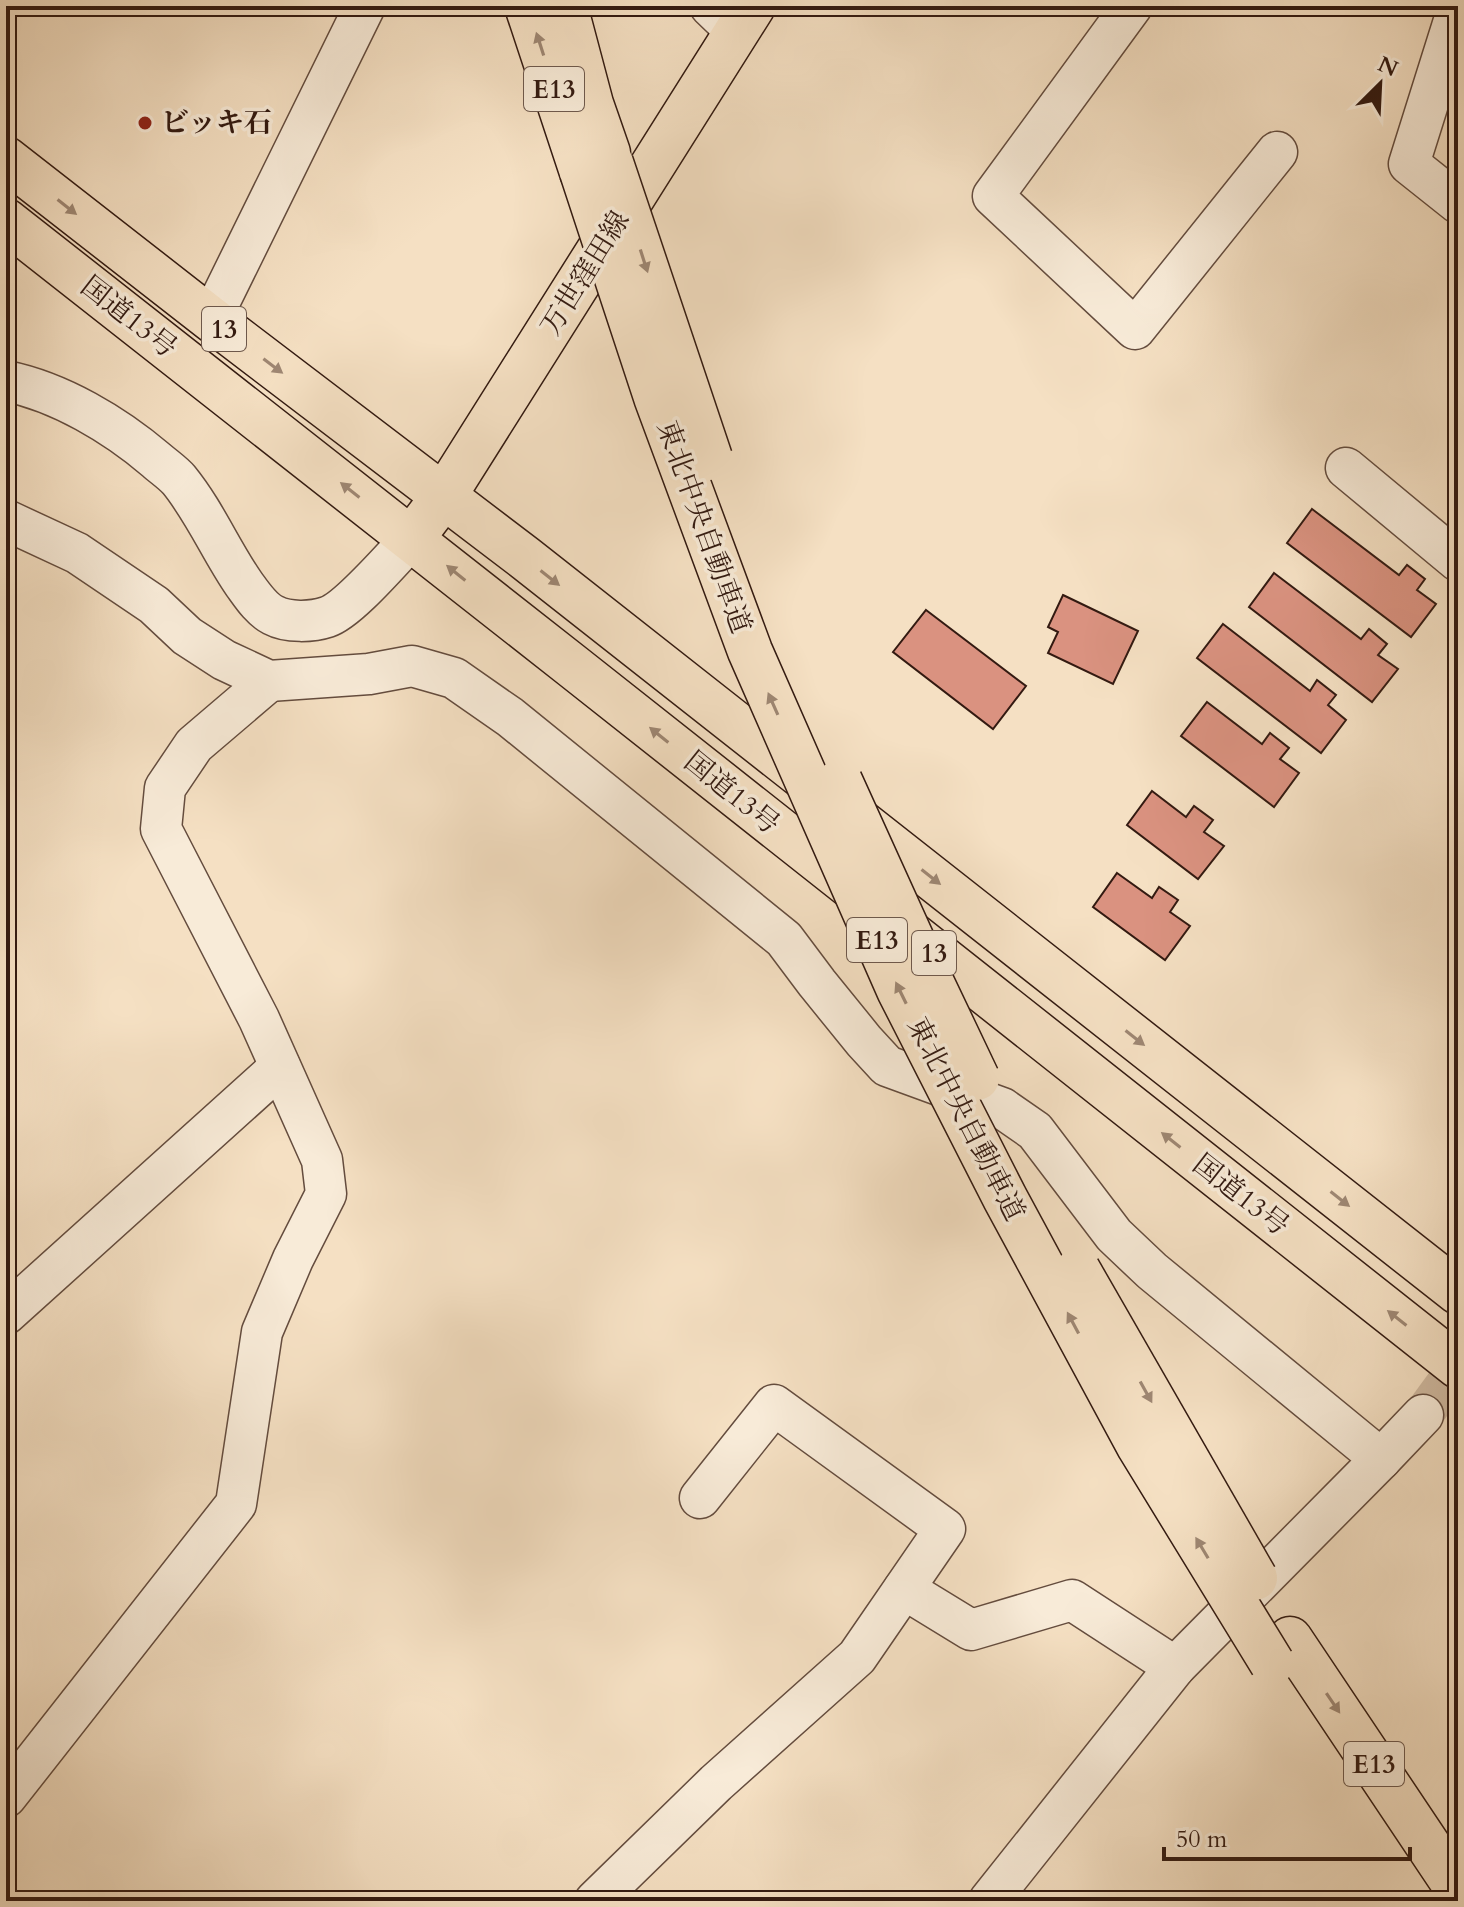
<svg xmlns="http://www.w3.org/2000/svg" width="1464" height="1907" font-family="Cardo,'Noto Serif JP',serif">
<style>
.building{fill:#da9280;stroke:#331a11;stroke-width:2}
.lines{fill:none;stroke-linecap:round;stroke-linejoin:round}
.minor-tunnel{stroke:#ceb89f;stroke-width:40;stroke-dasharray:40 20;stroke-linecap:butt}
.minor-casing{stroke:#644c3e;stroke-width:43}
.major-casing{stroke:#331a11;stroke-width:47}
.highway-casing{stroke:#331a11;stroke-width:47}
.minor{stroke:#f8ebd8;stroke-width:40}
.major{stroke:#f5e0c3;stroke-width:44}
.highway{stroke:#f5e0c3;stroke-width:44}
.highway-bridge-casing{stroke:#331a11;stroke-width:47;stroke-linecap:butt}
.highway-bridge{stroke:#f5e0c3;stroke-width:44}
.oneway{fill:#9e8773}
.poi-dot{fill:#8f2418;stroke:#f8ebd8;stroke-width:3}
.labels{text-anchor:middle;dominant-baseline:central;stroke-width:7;stroke-linejoin:round;paint-order:stroke}
.shield{fill:#f8ebd8;stroke:#6e594d;stroke-width:2}
.shield-label{font-size:26px;font-weight:bold;fill:#331a11}
.poi-label{font-size:28px;font-weight:bold;fill:#331a11;stroke:#f8ebd8;text-anchor:start}
.street-label{font-size:28px;fill:#331a11;stroke:#f8ebd8}
</style>
<rect width="100%" height="100%" fill="#f5e0c3"/>
<filter id="stains"><feTurbulence type="fractalNoise" baseFrequency=".0025" numOctaves="4"/><feColorMatrix values="0 0 0 0 .2 0 0 0 0 .09 0 0 0 0 .02 0 0 0 .5 -.17"/></filter>
<radialGradient id="worn" r=".72"><stop offset=".6" stop-color="#630" stop-opacity="0"/><stop offset="1" stop-color="#630" stop-opacity=".3"/></radialGradient>
<!-- building -->
<g class="building">
<path d="M1312 509 1399 575 1407 565 1425 579 1417 590 1436 604 1411 637 1287 543Z"/>
<path d="M1274 573 1361 639 1369 629 1387 644 1378 655 1398 669 1372 702 1249 607Z"/>
<path d="M1063 595 1138 631 1113 684 1048 653 1058 632 1048 627Z"/>
<path d="M926 610 1026 686 993 729 893 652Z"/>
<path d="M1223 624 1310 691 1317 680 1336 695 1328 705 1346 720 1321 753 1197 658Z"/>
<path d="M1207 702 1262 744 1270 733 1289 748 1280 759 1299 773 1274 807 1181 736Z"/>
<path d="M1152 791 1186 817 1194 806 1213 820 1204 832 1224 846 1198 879 1127 825Z"/>
<path d="M1117 873 1152 898 1159 887 1178 900 1170 912 1190 926 1165 960 1093 907Z"/>
</g>
<g class="lines">
<!-- minor-tunnel -->
<path class="minor-tunnel" d="M1423 1415 1458 1367"/>
<defs>
<g id="minor">
<path d="M710 6 737 32"/>
<path d="M1132 6 993 196 1135 329 1277 152"/>
<path d="M1458 8 1409 164 1458 203"/>
<path d="M211 319 365 6"/>
<path d="M6 381C60 392 115 425 156 460 164 467 173 473 179 480 205 512 221 551 244 584 252 595 261 609 273 615 288 623 312 622 327 617 349 610 394 556 412 538"/>
<path d="M1346 468 1458 561"/>
<path d="M6 520 77 553 154 605 187 636 224 660 269 681 369 674 412 666 454 678 510 717 784 939 817 983 864 1041 887 1066 1002 1108 1035 1131 1114 1235 1152 1271 1381 1459"/>
<path d="M6 1314 280 1067"/>
<path d="M904 1589 971 1630 1072 1600 1175 1667"/>
<path d="M6 1797 236 1504 262 1332 293 1259 326 1194 322 1160 259 1019 161 829 165 788 194 745 269 681"/>
<path d="M595 1901 716 1783 857 1657 945 1529 774 1405 700 1498"/>
<path d="M989 1901 1175 1667 1381 1459 1423 1415"/>
</g>
<path id="major" d="M412 538 444 496 753 6"/>
<g id="highway">
<path d="M527 6 582 172"/>
<path d="M565 6 591 104 608 153"/>
<path d="M6 159 211 319 525 558 1458 1292"/>
<path d="M6 221C492 600 974 985 1458 1366"/>
<path d="M1290 1639 1458 1890"/>
</g>
</defs>
<!-- minor casing -->
<use href="#minor" class="minor-casing"/>
<!-- major casing -->
<use href="#major" class="major-casing"/>
<!-- highway casing -->
<use href="#highway" class="highway-casing"/>
<!-- minor -->
<use href="#minor" class="minor"/>
<!-- major -->
<use href="#major" class="major"/>
<!-- highway -->
<use href="#highway" class="highway"/>
<defs>
<g id="highway-bridge">
<path d="M611 163 710 458"/>
<path d="M582 172 656 397 750 651 899 990 1005 1198 1139 1446 1272 1663"/>
<path d="M840 781 928 975 977 1078"/>
<path d="M1078 1270 1255 1578"/>
</g>
</defs>
<!-- highway-bridge casing -->
<use href="#highway-bridge" class="highway-bridge-casing"/>
<!-- highway-bridge -->
<use href="#highway-bridge" class="highway-bridge"/>
</g>
<!-- one-way arrows -->
<defs><path id="oneway-solid" d="M-6-.8H1V-3.2L6.5 0L1 3.2V.8H-6Z" transform="scale(2)"/></defs>
<g class="oneway">
<use href="#oneway-solid" transform="translate(540 44) rotate(-108)"/>
<use href="#oneway-solid" transform="translate(67 207) rotate(38)"/>
<use href="#oneway-solid" transform="translate(644 261) rotate(72)"/>
<use href="#oneway-solid" transform="translate(273 366) rotate(37)"/>
<use href="#oneway-solid" transform="translate(350 490) rotate(-142)"/>
<use href="#oneway-solid" transform="translate(456 573) rotate(-141)"/>
<use href="#oneway-solid" transform="translate(550 578) rotate(38)"/>
<use href="#oneway-solid" transform="translate(773 704) rotate(-114)"/>
<use href="#oneway-solid" transform="translate(659 735) rotate(-141)"/>
<use href="#oneway-solid" transform="translate(931 877) rotate(38)"/>
<use href="#oneway-solid" transform="translate(901 993) rotate(-116)"/>
<use href="#oneway-solid" transform="translate(1135 1038) rotate(38)"/>
<use href="#oneway-solid" transform="translate(1171 1140) rotate(-142)"/>
<use href="#oneway-solid" transform="translate(1340 1199) rotate(38)"/>
<use href="#oneway-solid" transform="translate(1397 1318) rotate(-142)"/>
<use href="#oneway-solid" transform="translate(1073 1323) rotate(-118)"/>
<use href="#oneway-solid" transform="translate(1146 1392) rotate(61)"/>
<use href="#oneway-solid" transform="translate(1202 1548) rotate(-121)"/>
<use href="#oneway-solid" transform="translate(1333 1703) rotate(56)"/>
</g>
<!-- markers -->
<circle class="poi-dot" cx="145" cy="123" r="8"/>
<g class="labels">
<!-- shield labels -->
<g class="shield">
<rect x="524" y="67" width="60" height="44" rx="6"/>
<rect x="202" y="307" width="44" height="44" rx="6"/>
<rect x="847" y="918" width="60" height="44" rx="6"/>
<rect x="912" y="931" width="44" height="44" rx="6"/>
<rect x="1344" y="1742" width="60" height="44" rx="6"/>
</g>
<g class="shield-label">
<text x="554" y="89">E13</text>
<text x="224" y="329">13</text>
<text x="877" y="940">E13</text>
<text x="934" y="953">13</text>
<text x="1374" y="1764">E13</text>
</g>
<!-- poi labels -->
<g class="poi-label">
<text x="161" y="123">ビッキ石</text>
</g>
<!-- street labels -->
<g class="street-label">
<text transform="translate(585 273) rotate(-58)">万世窪田線</text>
<text transform="translate(129 317) rotate(38)">国道13号</text>
<text transform="translate(704 527) rotate(70)">東北中央自動車道</text>
<text transform="translate(732 793) rotate(39)">国道13号</text>
<text transform="translate(966 1119) rotate(63)">東北中央自動車道</text>
<text transform="translate(1241 1195) rotate(38)">国道13号</text>
</g>
</g>
<!-- margin -->
<rect width="1464" height="1907" fill="none" stroke="#f5e0c3" stroke-width="32"/>
<rect x="8" y="8" width="1448" height="1891" fill="none" stroke="#331a11" stroke-width="4"/>
<rect x="16" y="16" width="1432" height="1875" fill="none" stroke="#331a11" stroke-width="2"/>
<!-- north arrow -->
<g transform="translate(1380 84) rotate(24)" stroke="#f8ebd8" stroke-width="6" paint-order="stroke">
<path d="M0-6L14 30L0 20L-14 30Z" fill="#331a11"/>
<text y="-12" font-size="22" font-weight="bold" text-anchor="middle" fill="#331a11">N</text>
</g>
<!-- scale -->
<path d="M1164 1847v12h246v-12" fill="none" stroke="#331a11" stroke-width="4"/>
<text x="1176" y="1847" font-size="24" fill="#331a11" stroke="#f8ebd8" stroke-width="6" paint-order="stroke">50 m</text>
<rect width="100%" height="100%" filter="url(#stains)"/>
<rect width="100%" height="100%" fill="url(#worn)"/>
</svg>
